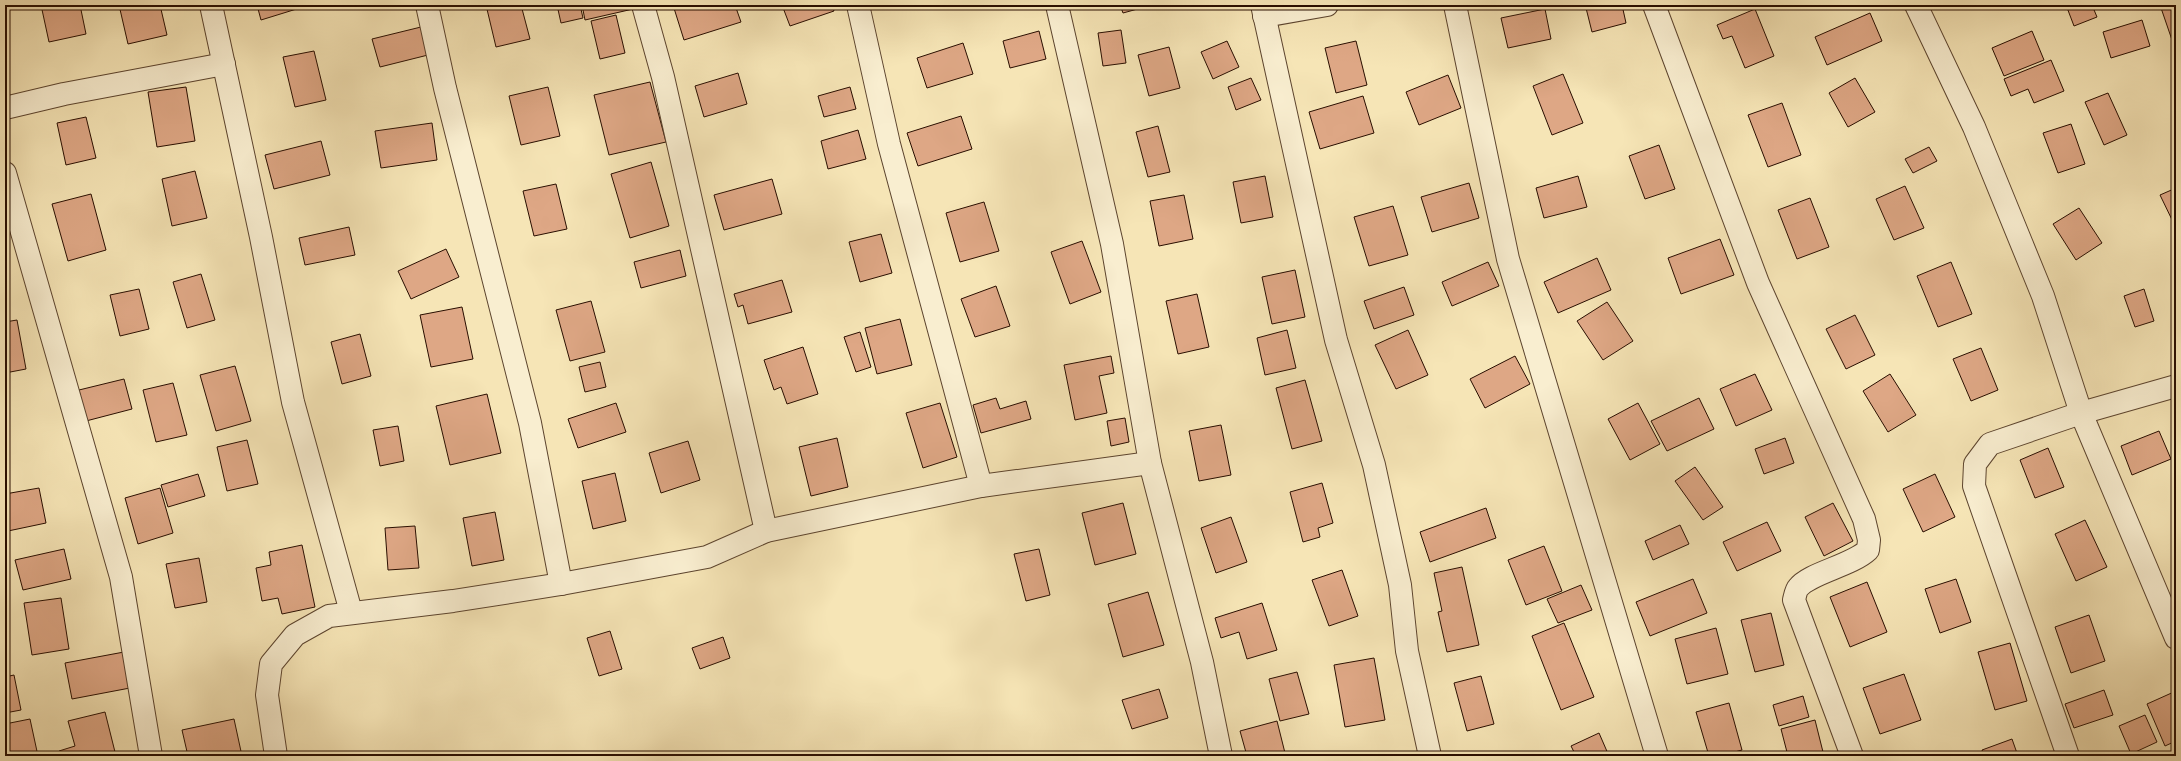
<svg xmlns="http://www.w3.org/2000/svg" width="2181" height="761" font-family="Cardo,serif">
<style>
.building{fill:#dea785;stroke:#290e00}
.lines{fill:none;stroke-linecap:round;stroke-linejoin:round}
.minor-casing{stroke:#5c442e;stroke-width:24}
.minor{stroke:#f9eed0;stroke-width:22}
</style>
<rect width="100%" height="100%" fill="#f6e5b6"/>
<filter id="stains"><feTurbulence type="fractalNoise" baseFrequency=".005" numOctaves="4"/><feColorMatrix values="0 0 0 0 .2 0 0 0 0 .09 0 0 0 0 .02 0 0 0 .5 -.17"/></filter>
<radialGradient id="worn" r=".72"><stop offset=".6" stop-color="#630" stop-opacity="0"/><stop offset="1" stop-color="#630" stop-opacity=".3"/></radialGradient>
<!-- building -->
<g class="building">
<path d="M41 5H80L86 34 49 42Z"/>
<path d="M119 5H160L167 35 128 44Z"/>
<path d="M257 5H303V7L261 20Z"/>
<path d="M486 5H521L530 39 496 47Z"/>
<path d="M557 5H580L583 18 561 23Z"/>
<path d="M582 5H632L633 9 585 20Z"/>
<path d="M673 5H735L741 22 684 40Z"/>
<path d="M782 5H832L834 11 790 26Z"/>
<path d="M1120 5H1152L1123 13Z"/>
<path d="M1600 5H1622L1626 23 1592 32 1586 8Z"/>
<path d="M2066 5H2092L2097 17 2074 26Z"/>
<path d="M2160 5H2176V39L2172 40Z"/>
<path d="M1545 9 1551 39 1508 48 1501 18Z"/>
<path d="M1755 9 1774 56 1745 68 1732 36 1723 39 1717 25Z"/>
<path d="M1870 13 1882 41 1827 65 1815 37Z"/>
<path d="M616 15 625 53 600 59 591 21Z"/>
<path d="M2142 20 2150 46 2111 58 2103 32Z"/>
<path d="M421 27 428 55 380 67 372 39Z"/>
<path d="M1121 30 1126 63 1103 66 1098 33Z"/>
<path d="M1039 31 1046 59 1010 68 1003 41Z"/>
<path d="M2032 31 2044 60 2004 76 1992 48Z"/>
<path d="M1227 41 1239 67 1213 79 1201 52Z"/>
<path d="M1356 41 1367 85 1336 93 1325 48Z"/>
<path d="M963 43 973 74 927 88 917 58Z"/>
<path d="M1169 47 1180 88 1149 96 1138 55Z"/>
<path d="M314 51 326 100 295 107 283 57Z"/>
<path d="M2051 60 2064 91 2034 103 2028 89 2011 96 2004 79Z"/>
<path d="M738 73 747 104 704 117 695 86Z"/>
<path d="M1563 74 1583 123 1552 135 1533 86Z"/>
<path d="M1448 75 1461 108 1419 125 1406 92Z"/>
<path d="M1251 78 1261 100 1236 110 1228 87Z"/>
<path d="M1855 78 1875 112 1848 127 1829 93Z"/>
<path d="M650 82 666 142 609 155 594 95Z"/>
<path d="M186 87 195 141 157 147 148 92Z"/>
<path d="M548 87 560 136 521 145 509 96Z"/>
<path d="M850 87 856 109 824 117 818 96Z"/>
<path d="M2108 93 2127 135 2104 145 2085 102Z"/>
<path d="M1363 96 1374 133 1320 149 1309 112Z"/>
<path d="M1782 103 1801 155 1768 167 1748 115Z"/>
<path d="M961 116 972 149 918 166 907 133Z"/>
<path d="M86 117 96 158 66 165 57 123Z"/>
<path d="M432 123 437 160 381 168 375 131Z"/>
<path d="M2071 124 2085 164 2058 173 2043 133Z"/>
<path d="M1158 126 1170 172 1148 177 1136 132Z"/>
<path d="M858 130 866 159 828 169 821 141Z"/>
<path d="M321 141 330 175 274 189 265 155Z"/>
<path d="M1659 145 1675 189 1645 199 1629 156Z"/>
<path d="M1929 147 1937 161 1913 173 1905 159Z"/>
<path d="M651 162 669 226 630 238 611 174Z"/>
<path d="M195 171 207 218 172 226 162 179Z"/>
<path d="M1265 176 1273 217 1241 223 1233 182Z"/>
<path d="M1578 176 1587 207 1544 218 1536 188Z"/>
<path d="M772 179 782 214 724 230 714 195Z"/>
<path d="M1469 183 1479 218 1432 232 1421 197Z"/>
<path d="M556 184 567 229 534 236 523 191Z"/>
<path d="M1905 186 1924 228 1894 240 1876 199Z"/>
<path d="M2176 188V228L2160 195Z"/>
<path d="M91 194 106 250 68 261 52 204Z"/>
<path d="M1184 195 1193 239 1159 246 1150 201Z"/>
<path d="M1810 198 1829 247 1797 259 1778 210Z"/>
<path d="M984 202 999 251 960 262 946 213Z"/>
<path d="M1393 206 1408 255 1369 266 1354 217Z"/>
<path d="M2079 208 2102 243 2076 260 2053 224Z"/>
<path d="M349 227 355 255 305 265 299 238Z"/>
<path d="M881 234 892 273 860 282 849 242Z"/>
<path d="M1720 239 1734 275 1681 294 1668 258Z"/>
<path d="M1082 241 1101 292 1070 304 1051 252Z"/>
<path d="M446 249 459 277 411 299 398 271Z"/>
<path d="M680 250 686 276 641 288 634 262Z"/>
<path d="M1597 258 1611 290 1558 313 1544 282Z"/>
<path d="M1488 262 1499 286 1452 306 1442 282Z"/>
<path d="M1951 262 1972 314 1938 327 1917 276Z"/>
<path d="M1295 270 1305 317 1272 324 1262 277Z"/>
<path d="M201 274 215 320 187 328 173 282Z"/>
<path d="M782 280 792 312 748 324 743 305 738 307 734 294Z"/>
<path d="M996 286 1010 326 975 337 961 299Z"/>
<path d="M1404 287 1414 315 1374 329 1364 301Z"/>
<path d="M139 289 149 329 120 336 110 295Z"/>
<path d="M2144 289 2154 321 2135 327 2124 296Z"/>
<path d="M1197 294 1209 347 1178 354 1166 301Z"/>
<path d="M591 301 605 352 570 361 556 310Z"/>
<path d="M1607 302 1633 341 1603 360 1577 321Z"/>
<path d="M462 307 473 359 431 367 420 315Z"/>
<path d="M1855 315 1875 355 1846 369 1826 329Z"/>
<path d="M900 319 912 365 877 374 865 328Z"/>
<path d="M17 320 26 369 5 373V322Z"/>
<path d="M1287 330 1296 368 1265 375 1257 338Z"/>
<path d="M1408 330 1428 375 1396 389 1375 345Z"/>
<path d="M860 332 871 367 856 372 844 337Z"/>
<path d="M360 334 371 376 342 384 331 342Z"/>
<path d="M803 347 818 394 787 404 781 387 774 390 764 360Z"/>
<path d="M1981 348 1998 390 1971 401 1953 359Z"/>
<path d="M1111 356 1114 373 1099 376 1107 413 1075 420 1064 365Z"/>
<path d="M1515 356 1530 384 1485 408 1470 379Z"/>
<path d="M600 362 606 387 585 392 579 367Z"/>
<path d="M235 366 251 421 216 431 200 375Z"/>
<path d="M1755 374 1772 410 1736 426 1720 389Z"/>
<path d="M1890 374 1916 415 1888 432 1863 391Z"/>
<path d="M124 379 132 409 86 421 79 390Z"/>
<path d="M1305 380 1322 441 1292 449 1276 388Z"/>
<path d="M173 383 187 435 156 442 143 390Z"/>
<path d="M487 394 501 453 450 465 436 406Z"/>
<path d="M996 398 1000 409 1026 401 1031 419 981 433 973 405Z"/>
<path d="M1699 398 1714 429 1667 451 1651 421Z"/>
<path d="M616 403 626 432 578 448 568 419Z"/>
<path d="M940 403 957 457 923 468 906 413Z"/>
<path d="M1638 403 1660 444 1630 460 1608 419Z"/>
<path d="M1125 418 1129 442 1111 446 1107 421Z"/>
<path d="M1221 425 1231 475 1199 481 1189 431Z"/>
<path d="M398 426 404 461 380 466 373 430Z"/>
<path d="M2159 431 2171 459 2132 475 2121 446Z"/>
<path d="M837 438 848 487 811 496 799 447Z"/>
<path d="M1785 438 1794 463 1764 474 1755 449Z"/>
<path d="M247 440 258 484 227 491 217 447Z"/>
<path d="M688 441 700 480 661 493 649 453Z"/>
<path d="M2048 448 2064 487 2035 498 2020 460Z"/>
<path d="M1695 467 1723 507 1703 520 1675 481Z"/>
<path d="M615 473 626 521 593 529 582 481Z"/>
<path d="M198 474 205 496 168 507 161 485Z"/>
<path d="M1935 474 1955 517 1923 532 1903 489Z"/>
<path d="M1322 483 1333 523 1318 528 1320 537 1303 542 1290 492Z"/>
<path d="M39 488 46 523 8 531 5 518V494Z"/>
<path d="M160 488 173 533 138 544 125 498Z"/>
<path d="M1123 503 1136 554 1095 565 1082 513Z"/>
<path d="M1833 503 1853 541 1824 556 1805 517Z"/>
<path d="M1486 508 1496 538 1430 562 1420 532Z"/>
<path d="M495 512 504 560 472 566 463 518Z"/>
<path d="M1231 517 1247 562 1216 573 1201 528Z"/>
<path d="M2085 520 2107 567 2076 581 2055 534Z"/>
<path d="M1767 522 1781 551 1737 571 1723 542Z"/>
<path d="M1680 525 1689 544 1653 560 1645 541Z"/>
<path d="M415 526 419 568 388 570 385 528Z"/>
<path d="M302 545 315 607 282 614 278 598 262 601 256 568 271 565 269 552Z"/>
<path d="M1544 546 1562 591 1526 605 1508 560Z"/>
<path d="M64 549 71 579 23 590 15 560Z"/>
<path d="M1039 549 1050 595 1026 601 1014 554Z"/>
<path d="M199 558 207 602 175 608 166 564Z"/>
<path d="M1462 567 1479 645 1447 652 1438 612 1442 611 1434 573Z"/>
<path d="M1342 570 1358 616 1329 626 1312 580Z"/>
<path d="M1693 579 1707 613 1650 636 1636 602Z"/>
<path d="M1956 579 1971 622 1940 633 1925 589Z"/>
<path d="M1867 582 1887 632 1850 647 1830 597Z"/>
<path d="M1581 585 1592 610 1558 623 1547 599Z"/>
<path d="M1148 592 1164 645 1123 657 1108 604Z"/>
<path d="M61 598 69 649 32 655 24 603Z"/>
<path d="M1262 603 1277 650 1247 659 1239 632 1221 638 1215 618Z"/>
<path d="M1771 613 1784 665 1755 672 1741 620Z"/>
<path d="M2089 615 2105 661 2071 673 2055 627Z"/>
<path d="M1564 623 1594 697 1561 710 1532 636Z"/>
<path d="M1716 628 1728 674 1687 684 1675 639Z"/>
<path d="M610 631 622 669 599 676 587 638Z"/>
<path d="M723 637 730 658 700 669 692 648Z"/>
<path d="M2010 643 2027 701 1995 710 1978 652Z"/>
<path d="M124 652 130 688 72 699 65 663Z"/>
<path d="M1374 658 1385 720 1345 727 1334 665Z"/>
<path d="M1297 672 1309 714 1280 721 1269 679Z"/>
<path d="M1904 674 1921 720 1880 734 1863 688Z"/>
<path d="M14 675 21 710 5 713V677Z"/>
<path d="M1481 676 1494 724 1467 731 1454 683Z"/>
<path d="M1159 689 1168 718 1132 729 1122 700Z"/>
<path d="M2104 690 2113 715 2074 728 2065 704Z"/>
<path d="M2176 691V741L2165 746 2147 704Z"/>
<path d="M1803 696 1809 717 1779 726 1773 705Z"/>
<path d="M1729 703 1742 750 1720 756H1709L1696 712Z"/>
<path d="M105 712 116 756H60L59 751 75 746 68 721Z"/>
<path d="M2145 715 2157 742 2131 754 2119 726Z"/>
<path d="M30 719 38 756H5V724Z"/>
<path d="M234 719 242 756H188L182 730Z"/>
<path d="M1815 720 1824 756H1788L1781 729Z"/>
<path d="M1277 721 1285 753 1275 756H1247L1240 731Z"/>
<path d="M1599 733 1609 756H1576L1571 746Z"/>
<path d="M2012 739 2018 756H1984L1982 750Z"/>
</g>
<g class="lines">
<defs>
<g id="minor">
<path d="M211 5 261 237 293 402 351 612"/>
<path d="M427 5 445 88 530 423 561 584"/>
<path d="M643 5 663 77 766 531"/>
<path d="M858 5 889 144 981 486"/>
<path d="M1057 5 1112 244 1150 463 1202 662 1221 756"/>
<path d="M1262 5 1336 340 1374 465 1400 585 1407 651 1430 756"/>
<path d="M1455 5 1508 259 1657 756"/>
<path d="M1654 5 1758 283 1864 519 1869 540 1868 550C1851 566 1809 573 1798 588 1796 590 1795 596 1794 600L1852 756"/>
<path d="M1916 5 1974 127 2043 296 2081 413 2176 638"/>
<path d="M1264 16 1327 5"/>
<path d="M5 108 64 94 224 64"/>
<path d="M5 173 121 577 151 756"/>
<path d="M276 756 267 695 271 664 295 635 329 616 453 601 561 584 707 557 766 531 981 486 1150 463"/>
<path d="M2068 756 1974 486 1975 464 1990 444 2081 413 2176 386"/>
</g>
</defs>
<!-- minor casing -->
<use href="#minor" class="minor-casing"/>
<!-- minor -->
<use href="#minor" class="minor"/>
</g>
<!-- margin -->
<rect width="2181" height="761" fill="none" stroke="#f6e5b6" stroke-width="20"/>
<rect x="6" y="6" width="2169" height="749" fill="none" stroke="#290e00" stroke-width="2"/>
<rect x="10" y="10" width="2161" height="741" fill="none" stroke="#290e00"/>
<rect width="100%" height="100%" filter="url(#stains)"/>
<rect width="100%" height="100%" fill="url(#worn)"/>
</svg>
